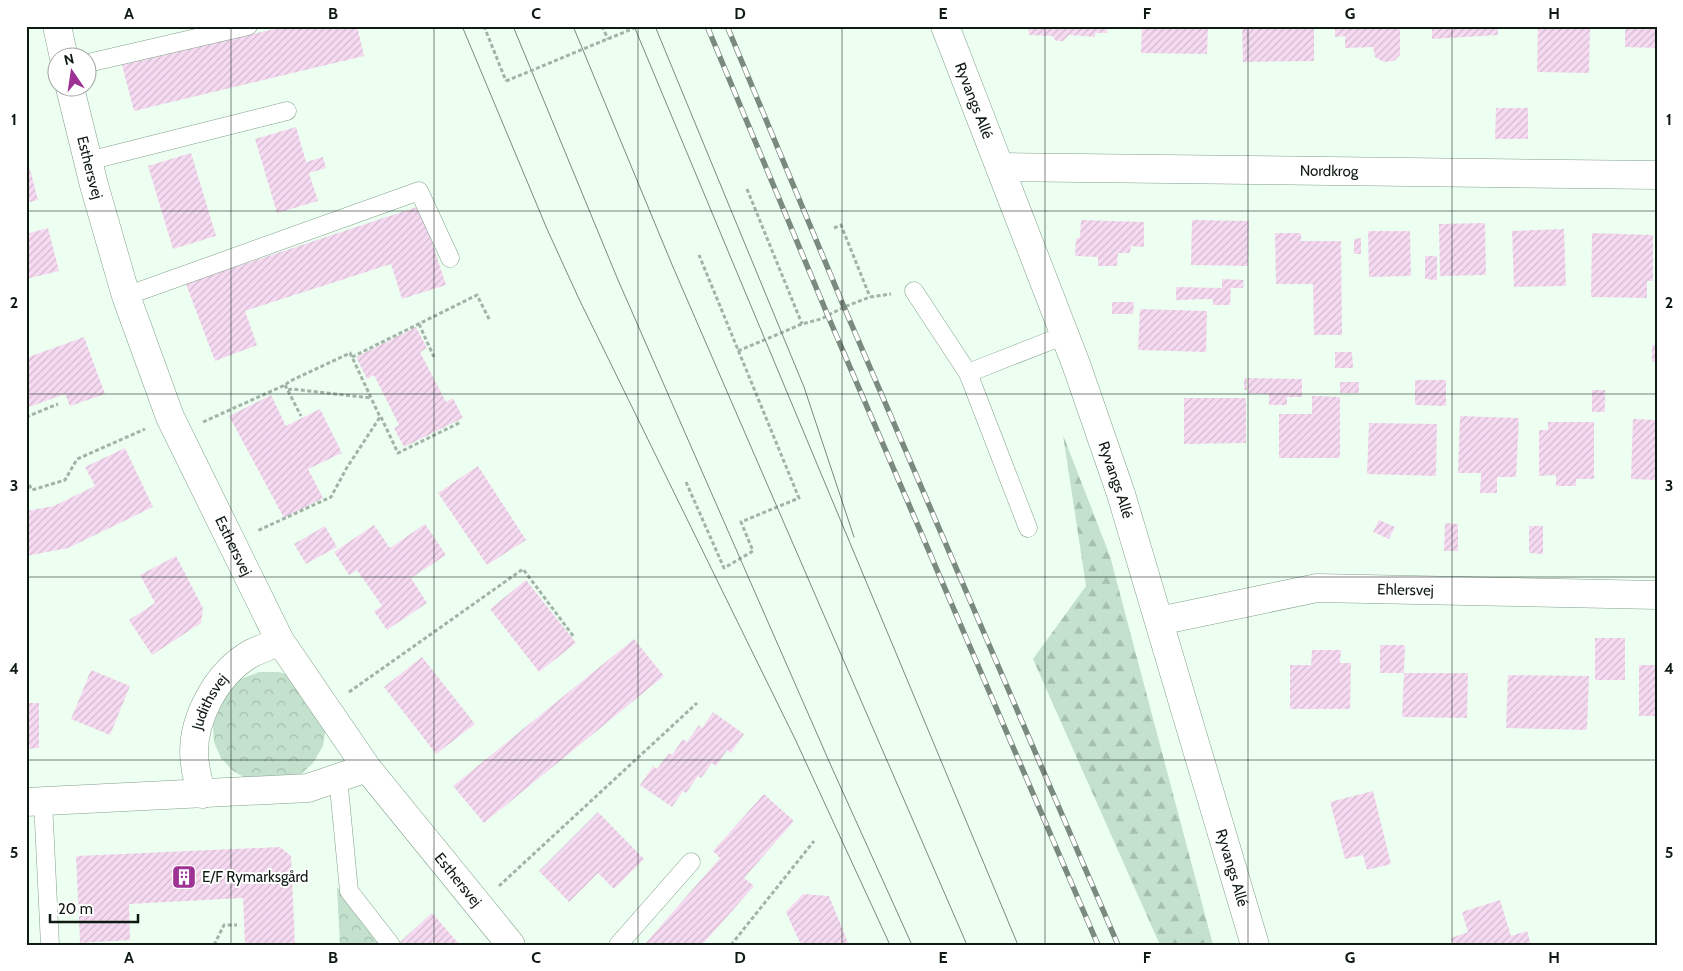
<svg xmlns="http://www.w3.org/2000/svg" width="1683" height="971" font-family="Cabin,sans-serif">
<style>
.forest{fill:url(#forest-firs)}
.park{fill:url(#park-crowns)}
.building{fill:url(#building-hatch)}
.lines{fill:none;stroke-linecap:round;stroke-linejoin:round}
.lane-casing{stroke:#83a08b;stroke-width:19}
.street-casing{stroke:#83a08b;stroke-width:29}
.secondary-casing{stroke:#83a08b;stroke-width:29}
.path{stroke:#a2b3a7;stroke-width:3;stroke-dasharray:4 2.5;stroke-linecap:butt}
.lane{stroke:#fff;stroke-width:18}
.street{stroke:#fff;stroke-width:28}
.secondary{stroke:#fff;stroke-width:28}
.tram{stroke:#7b8a7f;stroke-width:1}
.rail-casing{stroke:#7b8a7f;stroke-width:5.5}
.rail{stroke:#fff;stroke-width:4;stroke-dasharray:11;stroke-linecap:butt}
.path-bridge{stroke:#a2b3a7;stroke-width:3;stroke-dasharray:4 2.5;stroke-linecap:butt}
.grid{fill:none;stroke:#0e1a12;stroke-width:1;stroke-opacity:0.55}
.labels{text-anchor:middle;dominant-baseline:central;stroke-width:4;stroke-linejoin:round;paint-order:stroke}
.street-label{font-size:15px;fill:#0e1a12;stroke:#fff}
.poi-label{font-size:15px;fill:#0e1a12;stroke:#fff;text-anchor:start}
.neatline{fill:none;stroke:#0e1a12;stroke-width:2}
.grid-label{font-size:16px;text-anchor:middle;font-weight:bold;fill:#0e1a12}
</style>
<defs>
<pattern id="forest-firs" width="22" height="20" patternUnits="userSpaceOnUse" patternTransform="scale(1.25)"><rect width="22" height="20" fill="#c3e1cc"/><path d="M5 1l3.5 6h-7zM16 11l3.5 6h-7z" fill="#a6c0ae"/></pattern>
<pattern id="park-crowns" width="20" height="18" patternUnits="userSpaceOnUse" patternTransform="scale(1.25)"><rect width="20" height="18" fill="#c3e1cc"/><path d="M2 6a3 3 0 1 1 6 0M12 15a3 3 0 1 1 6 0" fill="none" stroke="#a6c0ae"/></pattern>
<pattern id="building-hatch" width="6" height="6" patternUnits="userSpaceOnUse" patternTransform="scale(1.25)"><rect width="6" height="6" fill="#f6daf1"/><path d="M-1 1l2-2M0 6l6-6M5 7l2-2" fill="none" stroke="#d2bace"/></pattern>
</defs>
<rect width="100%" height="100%" fill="#ecfff1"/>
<!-- forest -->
<path class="forest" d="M1063 435 1110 556 1213 945H1160L1033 659 1086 586Z"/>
<!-- park -->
<g class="park">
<path d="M259 672H279L297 678 326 727 323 746 313 763 300 775 249 780 233 771 221 758 214 742 213 724 217 707 226 691 241 679Z"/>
<path d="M337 887 383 945H340Z"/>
</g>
<!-- building -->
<g class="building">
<path d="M287 26H357L364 56 134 111 122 65Z"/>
<path d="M1028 26H1108L1107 33H1095V37L1069 35 1063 41H1056L1052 36 1029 35Z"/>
<path d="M1142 26H1208L1207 54 1141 53Z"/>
<path d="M1242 26H1314V61L1243 62Z"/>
<path d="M1335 26H1400V55L1394 61 1383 62 1375 57 1373 47 1345 48V36L1335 37Z"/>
<path d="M1432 26H1498V35L1432 39Z"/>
<path d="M1538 26H1590L1589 73 1537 72Z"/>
<path d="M1625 26H1657V48L1625 47Z"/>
<path d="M1496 108H1528V139H1495Z"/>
<path d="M296 127 306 162 323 157 326 168 309 173 318 201 277 213 255 139Z"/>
<path d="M191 153 216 236 173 249 148 166Z"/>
<path d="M26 154 38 200 26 203Z"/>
<path d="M420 206 446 285 402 299 391 264 245 311 257 345 215 361 184 279 226 263 229 269Z"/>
<path d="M1081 220 1144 222V247L1131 246 1130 253H1118L1117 266H1098V257L1075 256 1076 239 1080 237Z"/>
<path d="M1192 220 1249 221 1248 266 1191 265Z"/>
<path d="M1485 223 1486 275 1440 276 1439 224Z"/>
<path d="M48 228 59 271 26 279V234Z"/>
<path d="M1564 229 1566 286 1514 287 1512 231Z"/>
<path d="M1368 231H1410L1411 276 1369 277Z"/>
<path d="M1275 233H1301V241H1341L1342 335H1314L1313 284H1276Z"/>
<path d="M1592 233 1653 235V281H1647V298L1591 297Z"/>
<path d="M1361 238V254H1354V239Z"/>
<path d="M1425 256H1437V280L1425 279Z"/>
<path d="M1222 279 1244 280 1243 288H1231L1230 305H1213V299L1176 300V287L1222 288Z"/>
<path d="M1112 302H1134L1133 314H1112Z"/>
<path d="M1140 309 1207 311 1206 352 1138 350Z"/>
<path d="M416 327 427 348 420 352 446 402 453 398 463 418 404 447 394 428 399 425 374 375 367 379 356 357Z"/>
<path d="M84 337 105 394 70 406 65 394 26 408V358Z"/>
<rect x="1652" y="345" width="5" height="17"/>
<path d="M1335 352H1352L1353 368H1335Z"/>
<rect x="1244" y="378" width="3" height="12"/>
<path d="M1248 378 1302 379V397H1287V405H1269V394L1248 393Z"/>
<path d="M1415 380H1446V406L1415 405Z"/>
<rect x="1340" y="382" width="19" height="11"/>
<rect x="1592" y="390" width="13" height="22"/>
<path d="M271 395 286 426 320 409 342 453 308 469 323 498 284 518 229 416Z"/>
<path d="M1312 396 1340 397V458H1279V414H1312Z"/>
<path d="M1184 398H1246V443L1184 444Z"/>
<path d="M1460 416 1519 418 1516 477H1497V493H1480L1481 473H1458Z"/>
<path d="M1633 419 1657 420V480L1631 479Z"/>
<path d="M1548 422H1594V479H1576V486H1556V475L1539 476V430H1548Z"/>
<path d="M1369 423 1437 424 1436 476 1367 474Z"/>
<path d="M125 448 153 507 68 548 26 556V511L54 506 95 486 85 467Z"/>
<path d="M478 466 526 540 487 565 438 493Z"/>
<path d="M1379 520 1395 527 1389 539 1373 532Z"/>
<path d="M1445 523 1458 524V551H1444Z"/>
<path d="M425 524 446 555 411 578 427 603 387 630 374 611 382 606 357 570 349 575 334 552 374 525 390 548Z"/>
<path d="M325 526 337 547 306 564 294 544Z"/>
<path d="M1529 526H1543V554L1529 553Z"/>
<path d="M176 556 203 608 201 623 152 655 129 620 155 603 140 575Z"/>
<path d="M526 580 576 643 539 672 490 609Z"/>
<rect x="1595" y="638" width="30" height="42"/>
<path d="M634 639 664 676 484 823 453 786Z"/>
<path d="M1380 645H1405L1404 673H1380Z"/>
<path d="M1312 650H1341L1340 663H1351L1350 709H1290V665H1311Z"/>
<path d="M422 657 475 724 436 754 384 687Z"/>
<rect x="1639" y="665" width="18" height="51"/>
<path d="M91 670 130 686 110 735 71 719Z"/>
<path d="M1404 673H1468L1467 718 1402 717Z"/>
<path d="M1508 675 1589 676 1587 730 1506 728Z"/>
<path d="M26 703H39V748L26 749Z"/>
<path d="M713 712 744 734 731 753 727 750 716 766 712 763 701 778 698 776 686 793 683 791 672 807 640 785 653 766 657 769 669 753 672 755 683 739 687 742 699 725 702 728Z"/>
<path d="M1373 791 1391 864 1367 870 1363 855 1345 859 1330 802Z"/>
<path d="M764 794 794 821 744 878 754 886 702 945H644L720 858 713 851Z"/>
<path d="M598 812 644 859 614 889 598 873 569 902 539 871Z"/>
<path d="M280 847 291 856 295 945H245L243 898 129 904 130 940 80 943 76 856Z"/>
<path d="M803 894 829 896 849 945H801L786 912Z"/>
<path d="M1500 900 1511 936 1527 931 1531 945H1453L1451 938 1468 932 1462 912Z"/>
<path d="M432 913 460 945H403L400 942Z"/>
</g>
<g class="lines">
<defs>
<g id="lane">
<path d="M88 63 248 26"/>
<path d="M88 161 287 111"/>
<path d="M914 291 968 373 1065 335"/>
<path d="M126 296 419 191 450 258"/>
<path d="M968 373 1028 528"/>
<path d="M338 777 349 891 391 945"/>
<path d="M43 801 50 945"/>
<path d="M618 945 691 862"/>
</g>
<g id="street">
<path d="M57 26 64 58"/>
<path id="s1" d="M70 88 94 185 126 296 170 417 280 641 367 768 511 945"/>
<path id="s2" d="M1001 167 1657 175"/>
<path id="s3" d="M1159 621 1317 588 1657 595"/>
<path id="s4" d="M202 794C199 784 196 774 195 764 189 723 216 673 252 653 261 649 271 645 280 641"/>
<path d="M26 802 308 788 367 768"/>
</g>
<g id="secondary">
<path id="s5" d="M945 26 1076 364 1121 494 1255 945"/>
</g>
</defs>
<!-- lane casing -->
<use href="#lane" class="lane-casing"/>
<!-- street casing -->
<use href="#street" class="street-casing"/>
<!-- secondary casing -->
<use href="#secondary" class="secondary-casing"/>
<!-- path -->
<g class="path">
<path d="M484 26 506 81"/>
<path d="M602 26 608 39"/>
<path d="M747 189 802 324"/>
<path d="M834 228 841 225 870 297"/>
<path d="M419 324 434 357"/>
<path d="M738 351 802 324 821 319 844 307 870 297 891 294"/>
<path d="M352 357 477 295 490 321"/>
<path d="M285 385 301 416"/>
<path d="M288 390 292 389 371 398"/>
<path d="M26 417 58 404"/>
<path d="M381 417 398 453 461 422"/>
<path d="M203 422 285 385 290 381 350 353 352 357 380 417 346 469 331 497 257 531"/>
<path d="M26 479 32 490 65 480 77 459 145 429"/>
<path d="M686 482 724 568 753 551 741 522 799 498 699 255"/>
<path d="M349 692 523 569 574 637"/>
<path d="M499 886 697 703"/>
<path d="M214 945 224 925H237"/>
<path d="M731 945 814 841"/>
</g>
<!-- lane -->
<use href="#lane" class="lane"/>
<!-- street -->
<use href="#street" class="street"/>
<!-- secondary -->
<use href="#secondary" class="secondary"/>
<!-- tram -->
<g class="tram">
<path d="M462 26 547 229 579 299 796 741 890 945"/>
<path d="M513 26 618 280 832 768 912 945"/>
<path d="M573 26 673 267 967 945"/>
<path d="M634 26 1018 945"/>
<path d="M655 26 804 387 854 537"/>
</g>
<defs>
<g id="rail">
<path d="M707 26 828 316 1098 945"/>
<path d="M727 26 844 307 1118 945"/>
</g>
</defs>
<!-- rail casing -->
<use href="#rail" class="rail-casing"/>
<!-- rail -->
<use href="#rail" class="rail"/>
<!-- path-bridge -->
<path class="path-bridge" d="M506 81 639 26"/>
</g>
<!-- grid -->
<path class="grid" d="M231 26V945M434 26V945M638 26V945M842 26V945M1045 26V945M1248 26V945M1452 26V945M26 211H1657M26 394H1657M26 577H1657M26 760H1657"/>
<!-- icons -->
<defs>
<symbol id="building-square" viewBox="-11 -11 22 22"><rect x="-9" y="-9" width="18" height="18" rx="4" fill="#9d3294" stroke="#fff"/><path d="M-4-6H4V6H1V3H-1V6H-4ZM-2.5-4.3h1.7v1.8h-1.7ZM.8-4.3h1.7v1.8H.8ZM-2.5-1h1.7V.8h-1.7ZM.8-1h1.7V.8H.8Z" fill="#fff"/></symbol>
</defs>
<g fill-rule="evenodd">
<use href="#building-square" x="170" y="863" width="28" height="28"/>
</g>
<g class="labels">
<!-- street labels -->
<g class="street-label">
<text stroke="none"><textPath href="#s5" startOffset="80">Ryvangs Allé</textPath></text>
<text stroke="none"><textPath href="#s1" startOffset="82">Esthersvej</textPath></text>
<text stroke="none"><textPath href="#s2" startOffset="328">Nordkrog</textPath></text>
<text stroke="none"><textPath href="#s5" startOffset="485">Ryvangs Allé</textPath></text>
<text stroke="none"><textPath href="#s1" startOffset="488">Esthersvej</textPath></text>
<text stroke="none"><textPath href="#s3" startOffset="250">Ehlersvej</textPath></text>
<text stroke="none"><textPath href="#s4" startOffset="96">Judithsvej</textPath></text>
<text stroke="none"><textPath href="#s5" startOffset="890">Ryvangs Allé</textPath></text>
<text stroke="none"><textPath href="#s1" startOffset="892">Esthersvej</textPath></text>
</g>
<!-- poi labels -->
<g class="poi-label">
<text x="202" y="877">E/F Rymarksgård</text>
</g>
</g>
<!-- border -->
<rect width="1683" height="971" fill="none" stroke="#ffffff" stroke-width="55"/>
<!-- north arrow -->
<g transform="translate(72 72) rotate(347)"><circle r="24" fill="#ffffff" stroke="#9fa3a0"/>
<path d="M0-4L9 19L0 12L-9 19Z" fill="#9d3294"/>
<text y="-8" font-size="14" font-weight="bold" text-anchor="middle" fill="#0e1a12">N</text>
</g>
<!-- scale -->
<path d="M50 914v8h88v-8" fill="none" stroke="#0e1a12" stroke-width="2.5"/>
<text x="58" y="914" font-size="15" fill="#0e1a12" stroke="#ffffff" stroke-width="4" paint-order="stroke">20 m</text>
<rect x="28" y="28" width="1628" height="916" class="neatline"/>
<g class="grid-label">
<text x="129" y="19">A</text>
<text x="333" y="19">B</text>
<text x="536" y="19">C</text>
<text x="740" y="19">D</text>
<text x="943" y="19">E</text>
<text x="1147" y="19">F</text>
<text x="1350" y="19">G</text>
<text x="1554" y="19">H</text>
<text x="14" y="125">1</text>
<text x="1669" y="125">1</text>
<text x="14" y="308">2</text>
<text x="1669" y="308">2</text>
<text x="14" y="491">3</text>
<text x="1669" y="491">3</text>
<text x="14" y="674">4</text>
<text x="1669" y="674">4</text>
<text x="14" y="858">5</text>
<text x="1669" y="858">5</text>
<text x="129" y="963">A</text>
<text x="333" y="963">B</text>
<text x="536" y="963">C</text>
<text x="740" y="963">D</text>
<text x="943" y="963">E</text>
<text x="1147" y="963">F</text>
<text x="1350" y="963">G</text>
<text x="1554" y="963">H</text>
</g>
</svg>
